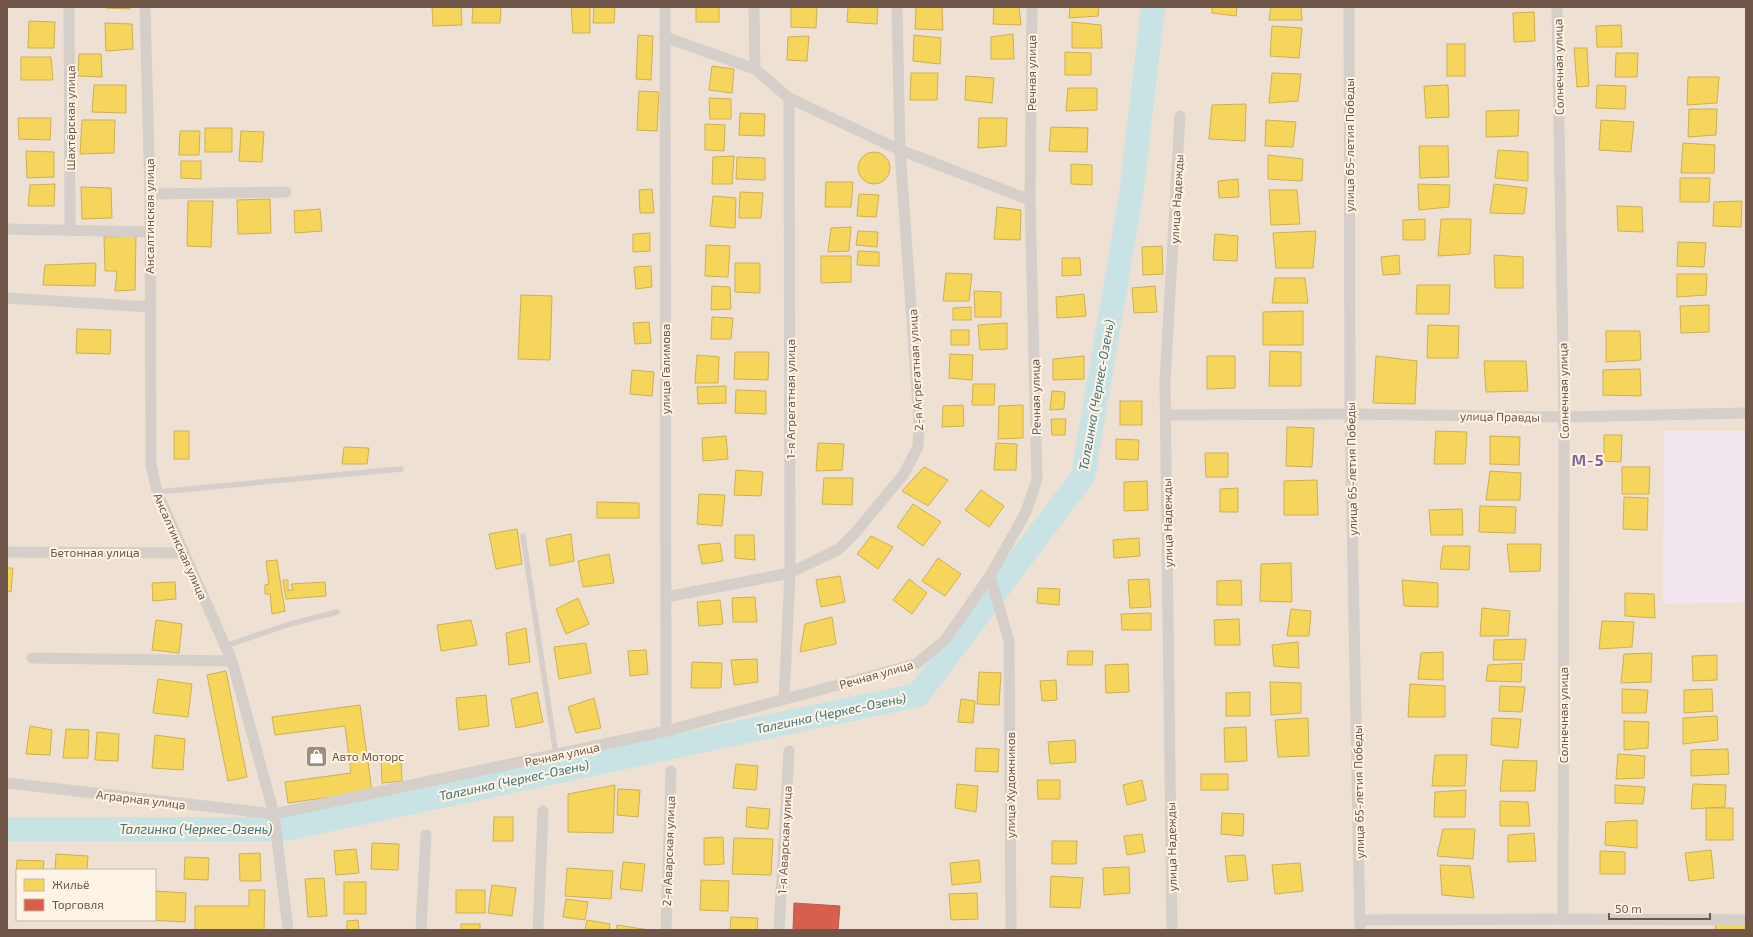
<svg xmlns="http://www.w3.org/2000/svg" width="1753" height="937" font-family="'Exo 2',sans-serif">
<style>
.residential{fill:#eee1d3;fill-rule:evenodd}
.education{fill:#f1e5ef}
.homes{fill:#f6d55c;stroke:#ceaf56}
.shops{fill:#d6604d;stroke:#b75d4c}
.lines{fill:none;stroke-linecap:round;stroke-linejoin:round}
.river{stroke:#c9e2e4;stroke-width:24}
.lane{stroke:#d6cec9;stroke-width:5.5}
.street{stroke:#d6cec9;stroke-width:11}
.labels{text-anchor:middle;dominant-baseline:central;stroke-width:4;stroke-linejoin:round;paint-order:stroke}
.street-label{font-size:12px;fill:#705648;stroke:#fef4e5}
.poi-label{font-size:12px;fill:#705648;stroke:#fef4e5;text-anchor:start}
.water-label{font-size:13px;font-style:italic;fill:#40737d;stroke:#fef4e5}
.district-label{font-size:16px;font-weight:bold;letter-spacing:1px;fill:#836494;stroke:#fef4e5}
</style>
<rect width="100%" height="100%" fill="#f5efe6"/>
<!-- residential -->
<path class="residential" d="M7 7H1746V930H7ZM17 870H155V920H17Z"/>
<!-- education -->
<path class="education" d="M1664 431H1746V602L1663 604Z"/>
<!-- homes -->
<g class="homes">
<path d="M106 7H130V9L106 8Z"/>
<path d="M432 7H461L462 25 433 26Z"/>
<path d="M473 7H501L500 23H472Z"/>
<path d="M571 7H590V33H573Z"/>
<path d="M594 7H615L614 23H593Z"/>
<rect x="696" y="7" width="23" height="15"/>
<path d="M791 7H817L816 28 791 27Z"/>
<path d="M848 7H878L877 24 847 22Z"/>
<path d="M916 7H942L943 30 915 29Z"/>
<path d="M994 7H1019L1021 25 993 24Z"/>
<path d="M1070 7H1099L1098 16 1069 18Z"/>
<path d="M1212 7H1237L1236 16 1212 13Z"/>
<path d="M1271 7H1301L1302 20H1269Z"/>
<path d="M1534 12 1535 41 1514 42 1513 13Z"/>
<path d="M29 21 55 22 54 48H28Z"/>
<path d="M1072 22 1101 25 1102 48H1072Z"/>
<path d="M105 23 132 24 133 49 106 51Z"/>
<path d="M1621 25 1622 47H1597L1596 26Z"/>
<path d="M1272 26 1302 28 1299 58 1270 56Z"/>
<path d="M1013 34 1014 59H991V37Z"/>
<path d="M638 35 653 36 651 80 636 79Z"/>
<path d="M914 35 941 38 940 64 913 61Z"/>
<path d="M809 36 807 61 787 60 788 37Z"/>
<rect x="1447" y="44" width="18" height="32"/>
<path d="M1574 48H1587L1589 86 1577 87Z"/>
<path d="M1065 52 1091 53V75H1065Z"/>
<path d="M1616 53H1638L1637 77H1615Z"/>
<path d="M79 54H101L102 77 78 76Z"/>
<path d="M21 57H51L53 80H21Z"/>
<path d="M712 66 734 69 732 93 709 90Z"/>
<path d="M911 73H938L937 100H910Z"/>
<path d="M1272 73 1301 74 1298 101 1269 103Z"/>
<path d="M966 76 994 78 992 103 965 100Z"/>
<path d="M1688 77H1719L1717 103 1687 105Z"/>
<path d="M94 85H126V113L92 112Z"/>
<path d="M1448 85 1449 117 1426 118 1424 86Z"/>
<path d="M1597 85 1626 86 1625 109 1596 108Z"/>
<path d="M1068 88H1097V110L1066 111Z"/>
<path d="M639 91 659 92 657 131 637 130Z"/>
<path d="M709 98 731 99V119H710Z"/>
<path d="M1246 104 1245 141 1209 139 1212 105Z"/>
<path d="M1689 109H1717L1716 135 1688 137Z"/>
<path d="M1519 110 1518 136 1486 137V111Z"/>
<path d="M740 113 765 114 764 136 739 135Z"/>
<path d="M18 118H51L50 140 19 139Z"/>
<path d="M979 118H1007L1006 146 978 148Z"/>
<path d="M82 120H115L114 153 80 154Z"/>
<path d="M1266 120 1296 122 1293 147 1265 146Z"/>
<path d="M1601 120 1634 122 1631 152 1599 150Z"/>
<path d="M705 124 725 125 724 151 705 150Z"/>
<path d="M1051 127 1088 128 1087 152 1049 151Z"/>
<rect x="205" y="128" width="27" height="24"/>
<path d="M180 131H200L199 155H179Z"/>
<path d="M241 131 264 132 262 162 239 161Z"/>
<path d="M1683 143 1715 145 1714 173H1681Z"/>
<path d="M1419 146H1448L1449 177 1420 178Z"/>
<path d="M1498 150 1528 152V181L1495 178Z"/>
<path d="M26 151 54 152V177L27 178Z"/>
<circle cx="874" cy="168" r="16"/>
<path d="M1268 155 1303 159 1302 181 1268 179Z"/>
<path d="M734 156 732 184H712L713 157Z"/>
<path d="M737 157 765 158V180L736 179Z"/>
<path d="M181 161H201V179L181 178Z"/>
<path d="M1071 164 1092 165V185L1071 184Z"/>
<path d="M1680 178H1710L1709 202H1680Z"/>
<path d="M1238 179 1239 197 1219 198 1218 181Z"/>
<path d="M826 182H853L851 207H825Z"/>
<path d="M55 184 54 206H28L30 185Z"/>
<path d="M1418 184 1450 185 1449 207 1419 210Z"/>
<path d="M1494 184 1527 188 1524 214 1490 213Z"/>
<path d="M81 187 111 188 112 218 82 219Z"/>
<path d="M652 189 654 213H640L639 190Z"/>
<path d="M1269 190H1297L1300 224 1271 225Z"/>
<path d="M740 192 763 193 761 218H739Z"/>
<path d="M859 194 879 195 876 217 857 216Z"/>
<path d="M713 196 736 198 735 228 710 226Z"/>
<path d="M270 199 271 233 238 234 237 200Z"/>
<path d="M188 201H213L211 247 187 246Z"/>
<path d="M1742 201 1741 227 1713 226 1714 202Z"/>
<path d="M1617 206 1642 207 1643 232 1618 231Z"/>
<path d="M997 207 1021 210 1020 240 994 239Z"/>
<path d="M320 209 322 231 295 233 294 211Z"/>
<path d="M1425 219V240H1403V220Z"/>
<path d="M1441 219H1471L1470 254 1438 256Z"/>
<path d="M851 227 849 251 828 252 831 228Z"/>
<path d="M858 231 878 232 877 247 856 245Z"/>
<path d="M1316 231 1313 268H1276L1273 233Z"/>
<path d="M650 233V251L633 252V234Z"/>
<path d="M1215 234 1238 236 1237 261 1213 260Z"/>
<path d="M136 236 135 290 115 291 117 271H105L104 237Z"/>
<path d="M1678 242 1706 243 1704 267 1677 266Z"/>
<path d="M706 245 730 246 728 277 705 276Z"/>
<path d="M1162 246 1163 274 1143 275 1142 247Z"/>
<path d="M858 251 879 252V266L857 265Z"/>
<path d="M1399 255 1400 274 1383 275 1381 257Z"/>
<path d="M1494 255 1523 257V288H1495Z"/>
<path d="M821 256H851V282L821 283Z"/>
<path d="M1062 258H1080L1081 275 1062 276Z"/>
<path d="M96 263 95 286 43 285 45 265Z"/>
<path d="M735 263H760V293L735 292Z"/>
<path d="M651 266 652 287 636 289 634 267Z"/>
<path d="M946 273 972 274 969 301H943Z"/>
<path d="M1677 274H1707L1706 295 1677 297Z"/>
<path d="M1275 278H1305L1308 303H1272Z"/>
<path d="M1417 285H1450L1449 314H1416Z"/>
<path d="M712 286 730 287 731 309 711 310Z"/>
<path d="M1155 286 1157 312 1134 313 1132 288Z"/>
<path d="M974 291 1001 292V317H975Z"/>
<path d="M1084 294 1086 316 1057 318 1056 297Z"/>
<path d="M521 295 552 296 550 360 518 359Z"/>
<path d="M1709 305V332L1681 333 1680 306Z"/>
<path d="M971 307V320H953V308Z"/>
<path d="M1303 311V345H1263V312Z"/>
<path d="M712 317 733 318 731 339H711Z"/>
<path d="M649 322 651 343 635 344 633 323Z"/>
<path d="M1007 323V349L980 350 978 325Z"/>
<path d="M1428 325 1459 326 1458 358H1427Z"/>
<path d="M77 329 111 330 110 354 76 353Z"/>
<rect x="951" y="330" width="18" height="15"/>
<path d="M1606 331H1640L1641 360 1606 362Z"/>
<path d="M1270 351 1301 352V386H1269Z"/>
<path d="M735 352H769L768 380 734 379Z"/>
<path d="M950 354 973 355 972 380 949 378Z"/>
<path d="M697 355 719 357 718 383H695Z"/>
<path d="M1084 356V379L1053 380V359Z"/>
<path d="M1207 356H1235V388L1207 389Z"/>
<path d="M1376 356 1417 361 1415 404 1373 403Z"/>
<path d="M1484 361H1526L1528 391 1486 392Z"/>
<path d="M1640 369 1641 396 1603 395V370Z"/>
<path d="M632 370 654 372 652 396 630 394Z"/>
<path d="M973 384H995L994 405H972Z"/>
<path d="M726 386V403L698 404 697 387Z"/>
<path d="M736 390 766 391V414L735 413Z"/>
<path d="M1052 391 1065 392 1064 409 1050 410Z"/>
<rect x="1120" y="401" width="22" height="24"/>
<path d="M963 405 964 426 942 427 943 406Z"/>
<path d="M1023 405V438L998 439 999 406Z"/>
<path d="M1051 419H1066L1065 435H1052Z"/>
<path d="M1287 427 1314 428 1312 467 1286 466Z"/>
<rect x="174" y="431" width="15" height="28"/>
<path d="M1436 431 1467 432 1465 464H1434Z"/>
<path d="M1604 435H1622L1621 462 1604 461Z"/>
<path d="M726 436 728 459 703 461 702 438Z"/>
<path d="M1490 436 1520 437 1519 465 1490 464Z"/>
<path d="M1116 439 1139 440 1138 460 1116 459Z"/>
<path d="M818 443 844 444 842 470 816 471Z"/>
<path d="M996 443 1017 444 1016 470H994Z"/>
<path d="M344 447 369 448 367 464H342Z"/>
<path d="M1205 453H1228V477H1206Z"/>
<path d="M924 467 948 480 928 506 902 491Z"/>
<path d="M1622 467H1650L1649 494H1622Z"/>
<path d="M736 470 763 472 761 496 734 495Z"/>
<path d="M1490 471 1521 473 1520 500H1486Z"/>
<path d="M824 478H853L852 505 822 504Z"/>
<path d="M1317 480 1318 515H1284V481Z"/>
<path d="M1147 481 1148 510 1124 511V482Z"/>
<path d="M1238 488V512H1220V489Z"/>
<path d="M981 490 1004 506 989 527 965 510Z"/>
<path d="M699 494 725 495 722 526 697 524Z"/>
<path d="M1624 497 1648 498 1647 530 1623 529Z"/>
<path d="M597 502 639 503V518H597Z"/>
<path d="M913 504 941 522 923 546 897 527Z"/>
<path d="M1480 506 1516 507 1515 533 1479 532Z"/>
<path d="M1462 509 1463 535H1431L1429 510Z"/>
<path d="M517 529 522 564 496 569 489 534Z"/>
<path d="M571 534 574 561 550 566 546 539Z"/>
<path d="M735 535H754L755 560 735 558Z"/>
<path d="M871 536 893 547 878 569 857 554Z"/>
<path d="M1139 538 1140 556 1114 558 1113 540Z"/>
<path d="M720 543 723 561 702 564 698 545Z"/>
<path d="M1507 544H1541L1540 571 1510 572Z"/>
<path d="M1443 546H1470L1469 570 1440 569Z"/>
<path d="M609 554 614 583 583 587 578 561Z"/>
<path d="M938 558 961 574 945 596 922 581Z"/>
<path d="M277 560 285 611 272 614 270 594H265V585L269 584 266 561Z"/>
<path d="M1291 563 1292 602 1260 601 1261 564Z"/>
<path d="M7 568H13L11 592 7 591Z"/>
<path d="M840 576 845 602 821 607 816 580Z"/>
<path d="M909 579 927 593 912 614 893 600Z"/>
<path d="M1149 579 1151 607 1130 608 1128 580Z"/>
<path d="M283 580H288V590H293L291 584 325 582 326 596 286 599Z"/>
<path d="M1241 580 1242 605H1217V581Z"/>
<path d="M1402 580 1438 583V607L1404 606Z"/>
<path d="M175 582 176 599 153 601 152 583Z"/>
<path d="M1038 588 1060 589 1059 605 1037 603Z"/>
<path d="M1625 593 1654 594 1655 618 1625 616Z"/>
<path d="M755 597 757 622H733L732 598Z"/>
<path d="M578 598 589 624 566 634 556 609Z"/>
<path d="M720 600 723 624 699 626 697 602Z"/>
<path d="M1482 608 1510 611 1508 636H1480Z"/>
<path d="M1291 609 1311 611 1309 636H1287Z"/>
<path d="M1151 613V630H1122L1121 614Z"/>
<path d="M832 617 836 644 800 652 805 624Z"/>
<path d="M1239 619 1240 645H1215L1214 620Z"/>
<path d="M156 620 182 624 179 653 152 650Z"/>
<path d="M471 620 477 645 441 651 437 625Z"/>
<path d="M1602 621 1634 622 1632 647 1599 649Z"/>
<path d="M526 628 530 662 509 665 506 633Z"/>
<path d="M1526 639 1524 660H1493L1494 640Z"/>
<path d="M1298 642 1299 668 1274 666 1272 645Z"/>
<path d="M586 643 591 673 559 679 554 647Z"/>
<path d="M646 650 648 674 630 676 628 651Z"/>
<path d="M1068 651H1093L1092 665H1067Z"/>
<path d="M1443 652V680L1418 679 1421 653Z"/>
<path d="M1652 653 1651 682 1621 683 1624 654Z"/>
<path d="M1717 655V680L1693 681 1692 656Z"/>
<path d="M757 659 758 682 734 685 731 660Z"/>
<path d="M692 662 722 663 721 688H691Z"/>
<path d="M1522 663 1521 682 1486 681 1488 665Z"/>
<path d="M1128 664 1129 692 1106 693 1105 665Z"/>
<path d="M226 671 247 777 228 781 207 675Z"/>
<path d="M979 672 1001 673 999 705 977 704Z"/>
<path d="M158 679 192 684 188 717 153 713Z"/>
<path d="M1056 680 1057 700 1042 701 1040 681Z"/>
<path d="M1270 682 1301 683V713L1271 715Z"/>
<path d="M1410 684 1445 686V717H1408Z"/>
<path d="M1500 686 1525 687 1522 712 1499 711Z"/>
<path d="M1622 689 1648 690 1646 713H1622Z"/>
<path d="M1712 689 1713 711 1684 713V690Z"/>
<path d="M537 692 543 722 516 728 511 699Z"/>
<path d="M1250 692V716H1226V693Z"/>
<path d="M486 695 489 726 459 730 456 698Z"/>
<path d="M594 698 601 728 576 733 568 707Z"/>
<path d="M961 699 975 701 973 723 958 722Z"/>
<path d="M360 705 372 791 288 803 285 782 351 773 345 726 275 735 272 717Z"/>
<path d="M1717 716 1718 740 1683 744V718Z"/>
<path d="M1308 718 1309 756 1278 757 1275 720Z"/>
<path d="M1492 718 1521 719 1518 748 1491 745Z"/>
<path d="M1624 721 1649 722 1648 748 1624 750Z"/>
<path d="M30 726 52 730 50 755 26 754Z"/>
<path d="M1246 727 1247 761 1225 762 1224 728Z"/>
<path d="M66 729 89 730 88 758H63Z"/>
<path d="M97 732 119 734 118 761 95 760Z"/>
<path d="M155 735 185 739 183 770 152 768Z"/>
<path d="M1075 740 1076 762 1050 764 1048 742Z"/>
<path d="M976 748 999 749 998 772 975 771Z"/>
<path d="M1728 749 1729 774 1691 776V750Z"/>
<path d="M1618 754 1645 756 1644 778 1616 779Z"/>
<path d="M401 755 402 781 382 783 381 757Z"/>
<path d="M1435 755H1467L1465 786H1432Z"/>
<path d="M1503 760 1537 761 1535 791H1500Z"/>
<path d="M736 764 758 766 756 790 733 788Z"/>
<rect x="1201" y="774" width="27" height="16"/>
<path d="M1037 780H1060V799H1038Z"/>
<path d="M1142 780 1146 800 1127 805 1123 785Z"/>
<path d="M957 784 978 786 976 812 955 808Z"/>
<path d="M1693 784 1726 785 1725 807 1691 809Z"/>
<path d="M615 785 613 833 568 832V794Z"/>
<path d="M1615 785 1645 787 1643 804 1615 803Z"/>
<path d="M618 789 640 790 638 817 617 815Z"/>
<path d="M1466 790 1465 817H1434L1435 792Z"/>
<path d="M1500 801 1528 802 1530 826H1500Z"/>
<path d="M747 807 770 809 768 829 746 827Z"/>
<rect x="1706" y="808" width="27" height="32"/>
<path d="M1222 813 1244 814 1243 836 1221 834Z"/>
<path d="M494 817H513V841H493Z"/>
<path d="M1637 820V848L1605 845 1606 822Z"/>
<path d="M1443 829H1475L1473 859 1437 856Z"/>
<path d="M1534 833 1536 861 1508 862V835Z"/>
<path d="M1142 834 1145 852 1127 855 1124 836Z"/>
<path d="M723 837 724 864 704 865V838Z"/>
<path d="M734 838 773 839 771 875 732 874Z"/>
<path d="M1052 841H1077L1076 864H1052Z"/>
<path d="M372 843 399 844 398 870 371 869Z"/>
<path d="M356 849 359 873 336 875 334 851Z"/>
<path d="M1711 850 1714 878 1689 881 1685 853Z"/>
<path d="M1600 851 1625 852V874H1600Z"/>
<path d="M260 853 261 881H240L239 854Z"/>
<path d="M56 854 88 856 87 870H55Z"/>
<path d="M1245 855 1248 880 1228 882 1225 856Z"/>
<path d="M185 857 209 858 208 880 184 879Z"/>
<path d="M17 860 44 861 43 870H17V882H16Z"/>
<path d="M979 860 981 882 952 885 950 863Z"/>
<path d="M623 862 645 864 642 891 620 889Z"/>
<path d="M1300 863 1303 891 1275 894 1272 865Z"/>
<path d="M1440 865 1470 866 1474 898 1442 895Z"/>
<path d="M1129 867 1130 893 1104 895 1103 868Z"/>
<path d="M567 868 613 871 611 899 565 896Z"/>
<path d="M1051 876 1083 878 1080 908 1050 907Z"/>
<path d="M324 878 327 916 308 917 305 879Z"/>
<path d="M701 880 729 881 728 911 700 910Z"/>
<rect x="344" y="882" width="22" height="32"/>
<path d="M492 885 516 888 512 916 488 913Z"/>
<path d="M249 890H265L264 930H195V906H249Z"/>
<rect x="456" y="890" width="29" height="23"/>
<path d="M155 891 186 893 185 922 149 920H155Z"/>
<path d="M977 893 978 919 951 920 949 894Z"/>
<path d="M566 899 588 902 585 920 563 917Z"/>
<path d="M731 917 758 918 757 930H730Z"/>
<path d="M358 920 359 930H347V921Z"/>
<path d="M587 920 610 924 609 930H585Z"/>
<path d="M1716 922 1746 923V930H1715Z"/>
<rect x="461" y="924" width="19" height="6"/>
<path d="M617 925 649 930H616Z"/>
</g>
<!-- shops -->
<path class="shops" d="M794 903 840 906 838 930H793Z"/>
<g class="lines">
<!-- river -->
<path class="river" d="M7 829H285L918 695 1083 476 1131 195 1153 7"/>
<!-- lane -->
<g class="lane">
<path d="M157 492 401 469"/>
<path d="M523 536 556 755"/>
<path d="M225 646 290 624 337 612"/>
</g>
<!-- street -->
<g class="street">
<path d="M69 7 70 229"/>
<path d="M145 7 150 194 151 464 157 492 232 661 274 814 288 930"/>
<path d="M665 7 666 731"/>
<path d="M754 7 755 69"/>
<path d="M1349 7 1350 414 1360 930"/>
<path d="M1557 7 1564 417 1563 919"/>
<path d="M665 37 755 69 789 98 900 150 1030 200"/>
<path d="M150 194 286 192"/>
<path d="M7 229 150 232"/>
<path d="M7 298 150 307"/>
<path d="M1166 415 1350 414 1564 417 1746 413"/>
<path d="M7 552 184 553"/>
<path d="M990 576 1009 641 1011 930"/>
<path d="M666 597 790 573 839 549 855 533 903 475 918 447 919 421 900 150 897 7"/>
<path d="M32 658 232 661"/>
<path d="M784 699 790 573 789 98"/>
<path d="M7 783 274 814 666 731 916 664 945 640 990 576 1026 512 1037 479 1030 200 1032 7"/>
<path d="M1360 920 1563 919 1746 920"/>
<path d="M421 930 426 835"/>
<path d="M538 930 543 811"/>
<path d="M666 930 671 771"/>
<path d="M779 930 789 751"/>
<path d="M1172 930 1165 382 1180 116"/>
</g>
</g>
<!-- icons -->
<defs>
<symbol id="shop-square" viewBox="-11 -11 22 22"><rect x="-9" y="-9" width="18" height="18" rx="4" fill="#9f8c7f" stroke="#fef4e5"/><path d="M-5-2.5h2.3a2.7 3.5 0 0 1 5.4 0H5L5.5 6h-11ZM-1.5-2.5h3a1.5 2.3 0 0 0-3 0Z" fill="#fff"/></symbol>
</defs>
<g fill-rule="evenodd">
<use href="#shop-square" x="304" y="744" width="25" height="25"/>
</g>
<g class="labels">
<!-- street labels -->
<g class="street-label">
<text transform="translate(1558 67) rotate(-91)">Солнечная улица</text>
<text transform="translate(1031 73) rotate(-90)">Речная улица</text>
<text transform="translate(70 118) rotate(-90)">Шахтёрская улица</text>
<text transform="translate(1349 145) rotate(-90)">улица 65-летия Победы</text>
<text transform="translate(1176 199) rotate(-87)">улица Надежды</text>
<text transform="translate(149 216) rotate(-90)">Ансалтинская улица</text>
<text transform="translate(665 369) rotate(-90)">улица Галимова</text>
<text transform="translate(915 370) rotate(-93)">2-я Агрегатная улица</text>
<text transform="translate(1563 391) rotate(-91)">Солнечная улица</text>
<text transform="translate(1035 397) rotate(-91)">Речная улица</text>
<text transform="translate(790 399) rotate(-90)">1-я Агрегатная улица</text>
<text transform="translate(1500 416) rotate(1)">улица Правды</text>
<text transform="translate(1351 469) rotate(-91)">улица 65-летия Победы</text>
<text transform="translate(1167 523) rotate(-91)">улица Надежды</text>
<text transform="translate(181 546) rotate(66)">Ансалтинская улица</text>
<text x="95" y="552">Бетонная улица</text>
<text transform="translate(876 674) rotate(-16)">Речная улица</text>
<text transform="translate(1563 715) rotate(-90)">Солнечная улица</text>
<text transform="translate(562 754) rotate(-12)">Речная улица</text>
<text transform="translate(1010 785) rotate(-90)">улица Художников</text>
<text transform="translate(1358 792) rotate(-91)">улица 65-летия Победы</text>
<text transform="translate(141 799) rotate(7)">Аграрная улица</text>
<text transform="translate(784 840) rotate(-87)">1-я Аварская улица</text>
<text transform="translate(1171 847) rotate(-91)">улица Надежды</text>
<text transform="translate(668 851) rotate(-88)">2-я Аварская улица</text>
</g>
<!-- poi labels -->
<g class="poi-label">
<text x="332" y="756">Авто Моторс</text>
</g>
<!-- water labels -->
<g class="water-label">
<text transform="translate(1096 395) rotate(-80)">Талгинка (Черкес-Озень)</text>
<text transform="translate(831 713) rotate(-12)">Талгинка (Черкес-Озень)</text>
<text transform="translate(514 780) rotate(-12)">Талгинка (Черкес-Озень)</text>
<text x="196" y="829">Талгинка (Черкес-Озень)</text>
</g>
<!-- district labels -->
<g class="district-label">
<text x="1588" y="459">М-5</text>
</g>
</g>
<!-- border -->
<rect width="1753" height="937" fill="none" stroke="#705648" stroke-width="16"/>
<!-- legend -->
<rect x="16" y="869" width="140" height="52" fill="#fef4e5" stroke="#c5b5a6"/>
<rect x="24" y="879" width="20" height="12" fill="#f6d55c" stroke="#c5b5a6"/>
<text x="52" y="889" font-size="12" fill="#705648">Жильё</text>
<rect x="24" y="899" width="20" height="12" fill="#d6604d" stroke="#c5b5a6"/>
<text x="52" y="909" font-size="12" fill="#705648">Торговля</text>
<!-- scale -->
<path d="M1609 913v6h101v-6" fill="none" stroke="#705648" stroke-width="2"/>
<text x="1615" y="913" font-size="12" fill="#705648" stroke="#fef4e5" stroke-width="3" paint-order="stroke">50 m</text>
</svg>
